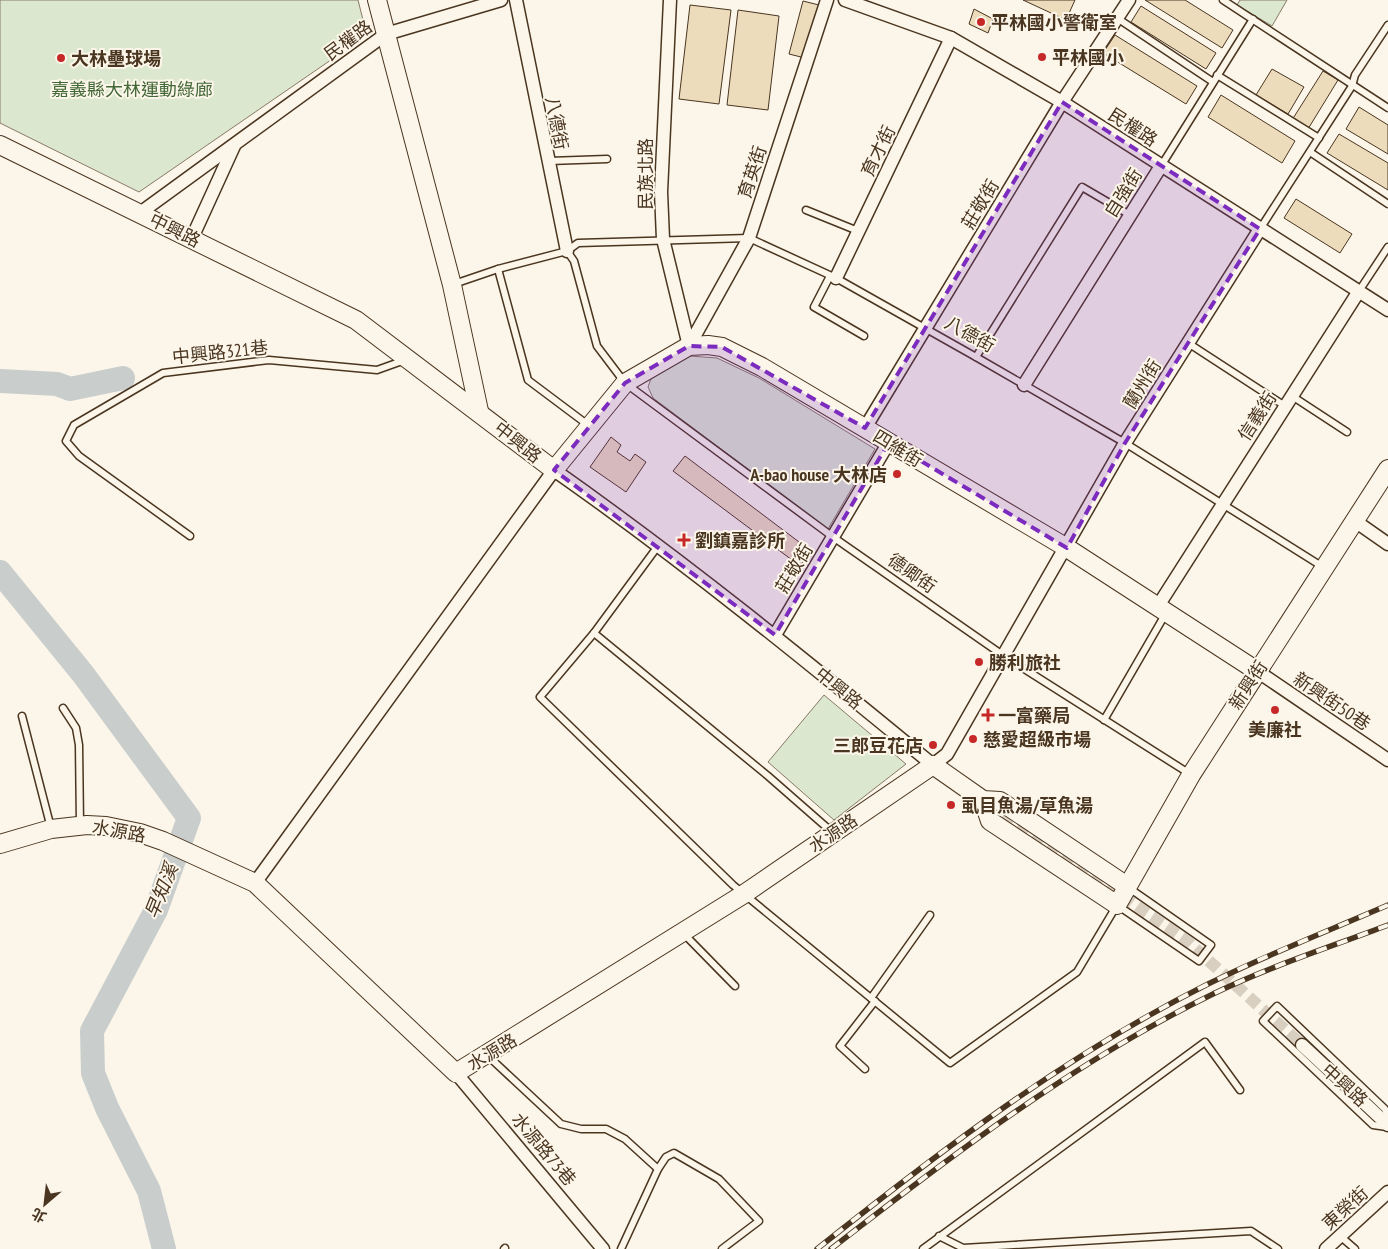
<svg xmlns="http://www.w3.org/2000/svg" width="1388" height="1249" font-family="'PT Sans Narrow','Noto Sans TC',sans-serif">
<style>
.green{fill:#dce7d0;stroke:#887966}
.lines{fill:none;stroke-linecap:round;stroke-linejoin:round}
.river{stroke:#c9cecd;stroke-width:24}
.building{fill:#ecdcbc;stroke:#4a3520}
.street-tunnel{stroke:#d8cfc1;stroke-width:12;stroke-dasharray:12 6;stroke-linecap:butt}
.lane-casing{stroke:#4a3520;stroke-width:9}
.street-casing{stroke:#4a3520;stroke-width:15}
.secondary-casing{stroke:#4a3520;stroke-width:20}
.lane{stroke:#fbf6e9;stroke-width:6}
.street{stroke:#fbf6e9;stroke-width:12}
.secondary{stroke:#fbf6e9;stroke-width:18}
.rail-casing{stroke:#4a3520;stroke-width:5.5}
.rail{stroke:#fbf6e9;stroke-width:4;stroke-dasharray:11;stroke-linecap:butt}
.marked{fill:#7b2cbf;fill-opacity:0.2;stroke:#7b2cbf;stroke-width:4;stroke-dasharray:10 6;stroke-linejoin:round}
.poi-dot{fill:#c62828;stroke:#fbf6e9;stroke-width:2}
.labels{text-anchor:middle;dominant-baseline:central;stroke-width:4;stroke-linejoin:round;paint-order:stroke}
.poi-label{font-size:18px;font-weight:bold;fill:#4a3520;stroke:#fbf6e9;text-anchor:start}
.street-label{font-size:18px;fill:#4a3520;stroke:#fbf6e9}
.park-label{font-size:18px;fill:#436837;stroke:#fbf6e9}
.water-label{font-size:19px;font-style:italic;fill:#4a3520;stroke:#fbf6e9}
</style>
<rect width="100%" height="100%" fill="#fbf6e9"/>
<!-- green -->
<g class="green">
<path d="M0 0H358L363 20 341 53 139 192 0 123Z"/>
<path d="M1240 0H1287L1272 26 1237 5Z"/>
<path d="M690 356 717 358 759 378 875 449 828 529 653 398 648 387 652 376Z"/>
<path d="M824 695 906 764 834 820 768 762Z"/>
</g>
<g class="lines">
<!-- river -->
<g class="river">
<path d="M0 381 57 384 70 389 123 378"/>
<path d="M0 572 83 674 189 818 156 910 92 1031 93 1073 107 1108 149 1191 164 1249"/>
</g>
</g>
<!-- building -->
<g class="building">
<path d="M1023 0H1075L1066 20Z"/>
<path d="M1145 0H1185L1233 30 1222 48Z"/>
<path d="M803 1 819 5 805 58 789 54Z"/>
<path d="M690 5 731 10 719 104 679 99Z"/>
<path d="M1141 6 1216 53 1206 69 1131 22Z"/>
<path d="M974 9 993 19 988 33 969 24Z"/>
<path d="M738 10 779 16 768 110 727 105Z"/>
<path d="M1115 35 1197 86 1186 104 1103 53Z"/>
<path d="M1272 69 1304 87 1288 114 1256 95Z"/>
<path d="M1323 71 1338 80 1308 129 1292 120Z"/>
<path d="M1221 95 1295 141 1282 163 1208 117Z"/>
<path d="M1359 107 1388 125V154L1346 129Z"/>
<path d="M1339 134 1388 163V190L1327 153Z"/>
<path d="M1296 199 1352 234 1340 253 1284 218Z"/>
<path d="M611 437 621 445 617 452 630 461 635 454 646 462 626 492 590 467Z"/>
<path d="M685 456 811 551 800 566 673 471Z"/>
</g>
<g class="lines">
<!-- street-tunnel -->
<path class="street-tunnel" d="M1004 814 1189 943 1302 1045"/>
<defs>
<g id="lane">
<path d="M1223 0 1388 108"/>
<path d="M1117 18 1213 82"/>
<path d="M1217 75 1319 138"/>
<path d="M1310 152 1388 204"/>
<path d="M549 161 607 159"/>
<path d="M1161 166 1253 19"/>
<path d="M806 210 858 231"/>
<path d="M1260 229 1352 86 1355 75 1388 25"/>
<path d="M567 251 574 261 597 346 625 383 833 537 1004 656 1190 774"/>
<path d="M498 269 528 380 588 425"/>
<path d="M830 276 814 307 864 336"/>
<path d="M454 284 498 269 567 251 578 243 749 238 836 278 976 357 1125 443 1323 567"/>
<path d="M1359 291 1388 247"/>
<path d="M1188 343 1285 406"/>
<path d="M976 357 1082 187 1130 215"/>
<path d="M1292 396 1347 432"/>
<path d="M190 536 79 456 66 441 74 425 163 373 269 360 377 370 405 360"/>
<path d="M658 546 594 633 540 697 733 885 950 1063 1077 972 1117 905 1199 961 1211 945 1129 888"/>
<path d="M594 633 768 776 832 832"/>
<path d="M63 708 76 728 79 745 80 825"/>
<path d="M22 716 51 828"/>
<path d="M1104 720 1166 613"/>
<path d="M684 934 735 986"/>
<path d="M871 998 930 915"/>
<path d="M488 1056 561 1124 581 1129H606L625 1139 658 1169 666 1157 674 1153 719 1179 759 1221 722 1249"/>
<path d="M865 1069 840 1046 875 1001"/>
<path d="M1387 1127 1373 1125 1263 1021 1277 1006 1385 1109 1388 1117"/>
<path d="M939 1236 963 1248 1251 1231 1278 1249"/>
<path d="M1340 1236 1355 1249"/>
<path d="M504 1249 505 1248"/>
<path d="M621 1249 658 1169"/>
<path d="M923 1249 1205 1042 1240 1090"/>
</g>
<g id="street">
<path d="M516 0 567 251"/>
<path d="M670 0 661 192 663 239 689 346"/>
<path d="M845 0 951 38 1062 102 1388 310"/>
<path d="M140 213 386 34 501 0"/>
<path d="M192 238 234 146"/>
<path d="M836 278 951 38"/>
<path d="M689 346 749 238 827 0"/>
<path d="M1024 385 1161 166"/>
<path d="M865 428 1062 102 1129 0"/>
<path d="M1355 521 1388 544"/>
<path d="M1158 606 1359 291"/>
<path d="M775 635 889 442"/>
<path d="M1257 671 1388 760"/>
<path d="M255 883 554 470C685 562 809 663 933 765L947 754 1125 443 1260 229"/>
<path d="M1302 1045 1388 1125"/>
<path d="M456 1073 603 1249"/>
<path d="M1326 1249 1388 1192"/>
</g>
<g id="secondary">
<path d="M377 0 452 285 479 411"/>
<path d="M0 145 356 320 554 470 625 383 689 346 708 345 722 347 762 367 1067 548 1257 671"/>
<path d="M983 800 990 821 1117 905 1191 775 1388 469"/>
<path d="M0 844 51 829 87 825 106 826 140 833 163 841 255 883 456 1073 744 894 933 765 983 800 1000 801 1127 886"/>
</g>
</defs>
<!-- lane casing -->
<use href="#lane" class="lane-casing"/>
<!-- street casing -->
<use href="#street" class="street-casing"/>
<!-- secondary casing -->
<use href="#secondary" class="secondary-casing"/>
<!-- lane -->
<use href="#lane" class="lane"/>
<!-- street -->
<use href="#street" class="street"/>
<!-- secondary -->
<use href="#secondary" class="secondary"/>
<defs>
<g id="rail">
<path d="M817 1249C940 1151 1066 1055 1208 984 1266 955 1328 931 1388 905"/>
<path d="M831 1249C952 1155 1077 1060 1215 993 1271 966 1330 947 1388 925"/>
</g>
</defs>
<!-- rail casing -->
<use href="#rail" class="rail-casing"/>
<!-- rail -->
<use href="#rail" class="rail"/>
</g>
<!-- marked area -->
<path class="marked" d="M1062 102 1260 229 1125 443 1067 548 889 442 775 635 554 470 625 383 689 346 722 347 865 428Z"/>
<!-- markers -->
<g class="poi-dot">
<circle cx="981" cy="22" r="5"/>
<circle cx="1042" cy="57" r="5"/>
<circle cx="61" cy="58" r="5"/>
<circle cx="897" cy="474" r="5"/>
<path d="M681.5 532.5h5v5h5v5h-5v5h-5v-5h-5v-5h5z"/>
<circle cx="979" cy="662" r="5"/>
<circle cx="1275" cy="710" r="5"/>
<path d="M985.5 707.5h5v5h5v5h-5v5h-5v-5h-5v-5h5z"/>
<circle cx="973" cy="739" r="5"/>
<circle cx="933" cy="745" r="5"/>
<circle cx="951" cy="805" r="5"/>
</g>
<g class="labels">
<!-- poi labels -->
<g class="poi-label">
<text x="991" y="22">平林國小警衛室</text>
<text x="1052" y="57">平林國小</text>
<text x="71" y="58">大林壘球場</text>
<text x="887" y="474" text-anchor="end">A-bao house 大林店</text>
<text x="695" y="540">劉鎮嘉診所</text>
<text x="989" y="662">勝利旅社</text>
<text x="998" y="715">一富藥局</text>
<text x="1275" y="729" text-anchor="middle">美廉社</text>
<text x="983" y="739">慈愛超級市場</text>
<text x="923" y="745" text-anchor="end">三郎豆花店</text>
<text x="961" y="805">虱目魚湯/草魚湯</text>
</g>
<!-- street labels -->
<g class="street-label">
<text transform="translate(348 40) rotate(-36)">民權路</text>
<text transform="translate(557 123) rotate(79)">八德街</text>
<text transform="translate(1133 127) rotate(33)">民權路</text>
<text transform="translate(878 151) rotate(-64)">育才街</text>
<text transform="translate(752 172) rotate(-72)">育英街</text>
<text transform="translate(645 174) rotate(-90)">民族北路</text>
<text transform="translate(1123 193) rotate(-58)">自強街</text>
<text transform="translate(980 204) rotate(-59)">莊敬街</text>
<text transform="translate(175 230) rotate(26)">中興路</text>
<text transform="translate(970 334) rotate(29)">八德街</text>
<text transform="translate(220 352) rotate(-6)">中興路321巷</text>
<text transform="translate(1142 384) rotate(-58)">蘭州街</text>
<text transform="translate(1257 416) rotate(-57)">信義街</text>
<text transform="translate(518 442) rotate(38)">中興路</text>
<text transform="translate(898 448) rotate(31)">四維街</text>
<text transform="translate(794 568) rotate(-59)">莊敬街</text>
<text transform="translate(912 573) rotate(35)">德卿街</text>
<text transform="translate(1248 685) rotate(-57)">新興街</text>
<text transform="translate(839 688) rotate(39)">中興路</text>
<text transform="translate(1332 701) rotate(34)">新興街50巷</text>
<text transform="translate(119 831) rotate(10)">水源路</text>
<text transform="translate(833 833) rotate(-34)">水源路</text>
<text transform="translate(492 1052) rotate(-31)">水源路</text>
<text transform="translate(1345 1085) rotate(42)">中興路</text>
<text transform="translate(544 1149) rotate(50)">水源路73巷</text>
<text transform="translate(1345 1208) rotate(-42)">東榮街</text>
</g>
<!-- park labels -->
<g class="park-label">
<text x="132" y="89">嘉義縣大林運動綠廊</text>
</g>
<!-- water labels -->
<g class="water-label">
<text transform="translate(161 891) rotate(-68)">早知溪</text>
</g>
</g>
<!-- north arrow -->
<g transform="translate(45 1204) rotate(208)" stroke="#fbf6e9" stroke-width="4" paint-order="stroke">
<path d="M0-4L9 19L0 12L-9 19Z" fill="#4a3520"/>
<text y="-8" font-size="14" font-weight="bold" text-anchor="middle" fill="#4a3520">北</text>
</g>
</svg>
